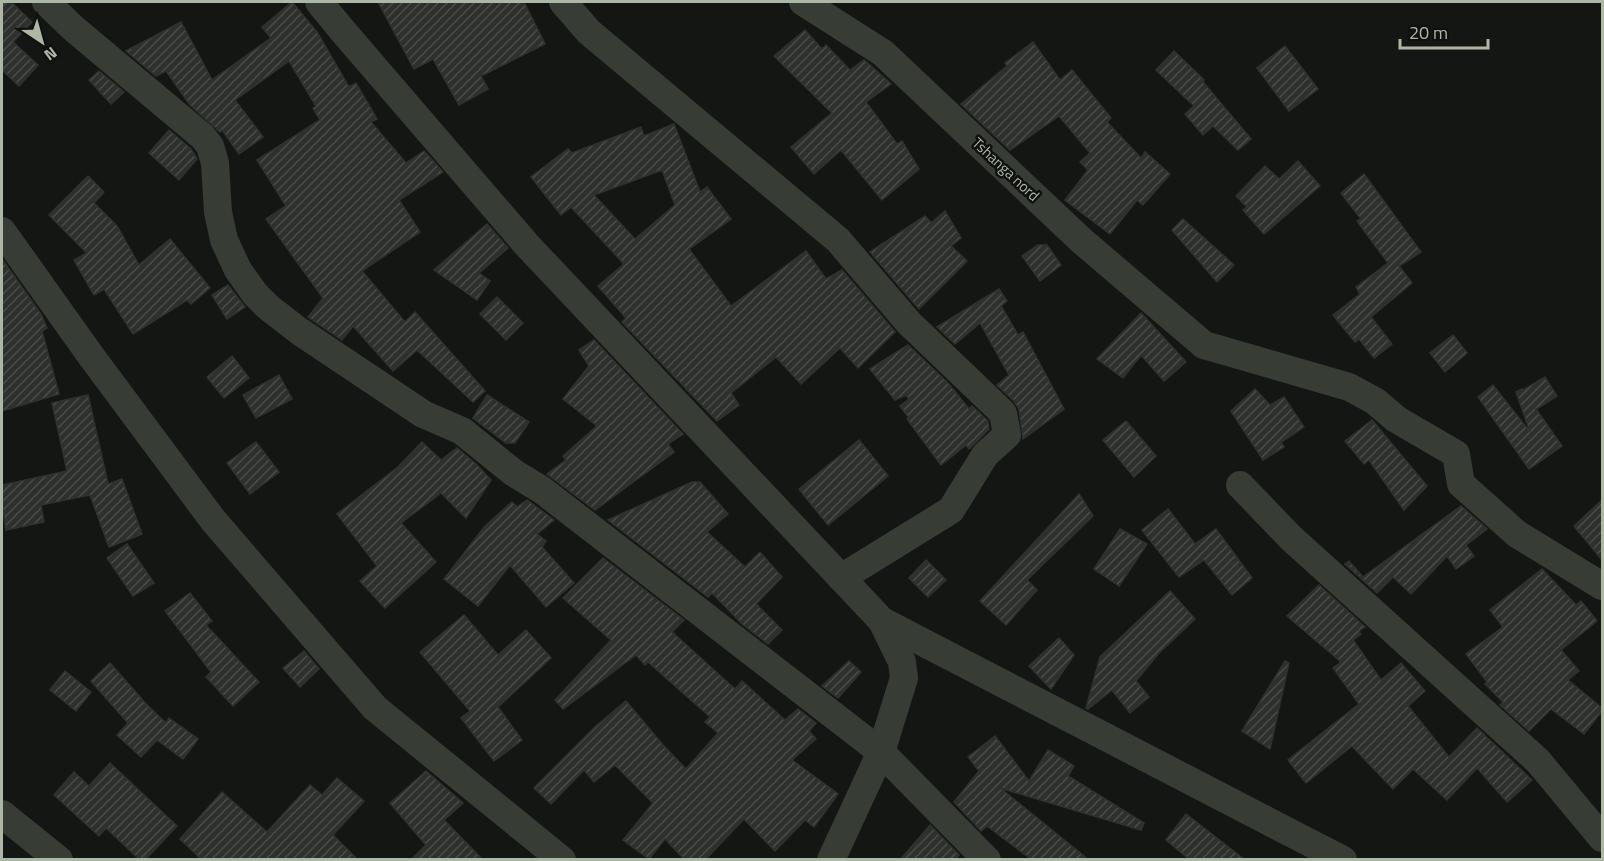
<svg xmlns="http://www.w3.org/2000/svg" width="1604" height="861" font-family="'Titillium Web',sans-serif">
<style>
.building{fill:url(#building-hatch);stroke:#2f322e;stroke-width:1.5;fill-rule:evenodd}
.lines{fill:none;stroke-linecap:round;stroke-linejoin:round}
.minor{stroke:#373c35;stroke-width:28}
.labels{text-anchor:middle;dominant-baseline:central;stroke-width:5;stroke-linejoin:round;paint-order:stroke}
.street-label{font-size:15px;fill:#adb7a5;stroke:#0f110f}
</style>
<defs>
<pattern id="building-hatch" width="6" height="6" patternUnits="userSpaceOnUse" patternTransform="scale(1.5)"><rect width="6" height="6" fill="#2d302c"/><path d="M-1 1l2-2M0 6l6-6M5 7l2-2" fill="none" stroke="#494c48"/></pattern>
</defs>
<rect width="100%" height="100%" fill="#141614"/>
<!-- building -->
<g class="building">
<path d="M2 2H11L32 22 13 42 38 65 19 86 2 70Z"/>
<path d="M292 2 317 32 349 87 356 83 377 119 371 122 406 163 424 151 443 172 399 200 420 232 362 271 405 322 415 312 485 391 473 402 417 350 393 371 353 326 342 340 308 317 323 298 266 219 286 206 257 160 320 120 313 108 316 106 289 61 235 100 263 137 239 154 222 130 220 132 190 105 166 71 156 76 126 51 181 22 212 80 271 38 262 27Z"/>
<path d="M378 2H524L545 44 481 76 488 89 459 105 433 59 414 69Z"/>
<path d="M805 30 822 49 826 45 850 70 864 60 891 84 866 102 897 144 902 141 919 169 882 200 841 150 814 174 791 147 832 113 774 56Z"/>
<path d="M1033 42 1060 80 1072 70 1111 118 1107 122 1141 158 1145 152 1170 174 1143 205 1137 200 1110 234 1065 200 1088 170 1080 162 1090 153 1059 116 1010 150 961 104 1007 66 1005 63Z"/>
<path d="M1285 46 1318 89 1289 111 1257 68Z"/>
<path d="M1174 51 1204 80 1203 82 1251 139 1238 150 1213 126 1203 135 1185 114 1194 106 1156 70Z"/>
<path d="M99 71 124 92 111 104 89 80Z"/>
<path d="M674 124 700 192 707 187 731 219 689 249 731 306 806 251 826 279 842 270 895 332 858 368 840 348 801 384 776 357 731 393 739 405 717 421 622 322 626 318 598 286 624 264 571 207 561 215 531 177 568 149 572 153 641 127 644 136ZM662 170 675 205 635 239 594 195Z"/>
<path d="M169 130 191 149 197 159 179 180 149 153Z"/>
<path d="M1298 161 1320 186 1264 234 1243 210 1247 207 1236 196 1265 166 1279 179Z"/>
<path d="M1364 174 1421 252 1399 266 1412 283 1371 317 1392 344 1374 358 1359 339 1355 342 1333 315 1360 294 1356 287 1388 263 1357 221 1361 219 1341 193Z"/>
<path d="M88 176 104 192 94 203 117 226 139 265 170 239 210 288 191 304 187 300 133 334 104 289 94 295 74 260 87 253 49 215Z"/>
<path d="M945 211 961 238 951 246 967 261 919 309 870 252 925 216 931 223Z"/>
<path d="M1183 219 1234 265 1217 282 1172 230Z"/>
<path d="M487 224 508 248 479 273 490 281 477 300 434 270Z"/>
<path d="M1038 245H1047L1061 265 1040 281 1022 256Z"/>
<path d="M2 259 41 314 47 328 42 331 59 394 2 411Z"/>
<path d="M228 285 245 307 227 319 212 295Z"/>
<path d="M999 289 1007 301 1001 306 1018 335 1023 332 1064 409 1023 439 1019 409 1014 401 997 385 1009 375 980 323 955 344 937 327Z"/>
<path d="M497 297 523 323 506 340 480 314Z"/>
<path d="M1141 313 1186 362 1164 381 1141 355 1123 378 1097 359Z"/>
<path d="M1453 335 1467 353 1445 372 1430 353Z"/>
<path d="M594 340 683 434 668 444 674 452 595 510 547 474 566 460 563 456 597 426 563 399 589 366 579 350Z"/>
<path d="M908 345 948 383 969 409 972 406 988 421 989 429 969 449 966 445 941 465 907 419 909 418 900 406 909 399 906 395 895 400 870 369Z"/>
<path d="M232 356 249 378 224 398 207 377Z"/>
<path d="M279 375 292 399 256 418 243 395Z"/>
<path d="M1545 377 1557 396 1536 409 1562 446 1529 469 1478 397 1493 385 1530 432 1516 392 1522 389 1523 390Z"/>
<path d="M1255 389 1270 405 1284 397 1304 427 1281 442 1284 447 1263 460 1231 411Z"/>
<path d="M88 395 108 484 122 479 142 534 109 547 90 495 41 505 44 522 6 530 2 504V485L67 471 52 403Z"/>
<path d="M487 395 529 422 515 443H506L473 418Z"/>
<path d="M1372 420 1427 486 1404 510 1369 460 1364 464 1345 441Z"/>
<path d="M1126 421 1156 456 1134 477 1103 440Z"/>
<path d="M859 440 888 476 828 525 799 489Z"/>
<path d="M256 442 279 472 250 494 227 463Z"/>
<path d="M422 442 441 460 457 448 476 464 491 480 466 518 441 493 401 523 436 562 385 608 360 581 377 566 337 514 398 467Z"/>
<path d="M692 482H700L728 514 707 532 745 567 760 552 782 577 756 604 782 630 768 644 742 624 712 593 708 597 608 520Z"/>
<path d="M1079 494 1093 516 1027 580 1037 590 1006 625 980 601Z"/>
<path d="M527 500 554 520 537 534 546 541 542 547 574 583 546 607 510 565 478 606 444 579 485 526 512 502 517 507Z"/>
<path d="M1602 500V560L1574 526Z"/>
<path d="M1461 506 1487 529 1466 545 1474 556 1456 569 1447 556 1411 594 1393 577 1377 593 1345 564 1349 561 1363 577Z"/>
<path d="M1168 509 1195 544 1216 529 1252 578 1232 595 1204 560 1179 577 1142 530Z"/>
<path d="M1120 529 1147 544 1119 586 1094 569Z"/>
<path d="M127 544 154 583 133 596 107 558Z"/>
<path d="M603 558 684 620 672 632 735 689 742 681 785 720 798 709 816 723 809 731 816 739 792 760 838 794 814 827 805 820 775 851 744 819 705 860H685L665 839 649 859 623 840 653 803 615 765 594 782 584 770 551 804 534 788 596 726 626 701 663 745 686 769 718 733 705 722 710 717 648 662 645 665 636 655 563 709 555 700 611 640 563 598Z"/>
<path d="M926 560 946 580 928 597 909 578Z"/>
<path d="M1542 569 1576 605 1581 601 1597 621 1561 650 1579 671 1568 680 1602 708V711L1584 734 1551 709 1529 731 1500 705 1503 702 1485 684 1487 682 1466 654 1503 627 1490 610Z"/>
<path d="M1319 585 1365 627 1359 631 1361 634 1353 640 1381 680 1401 663 1425 691 1408 706 1449 757 1477 728 1532 780 1507 802 1477 768 1447 800 1413 769 1393 789 1352 746 1306 783 1288 760 1359 704 1333 668 1341 662 1287 616Z"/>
<path d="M1170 591 1195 619 1159 653 1136 681 1149 697 1130 713 1112 690 1088 709 1086 708 1100 657Z"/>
<path d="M190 593 212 621 206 625 259 682 233 706 206 677 211 672 165 611Z"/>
<path d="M464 615 498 655 526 630 551 658 498 707 522 740 494 761 461 718 470 711 420 652Z"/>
<path d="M1059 638 1074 655 1051 689 1029 666Z"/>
<path d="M304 651 319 669 300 687 283 668Z"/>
<path d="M849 661 861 672 838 698 822 686Z"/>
<path d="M1285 661 1289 663 1270 749 1242 731Z"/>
<path d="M110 663 147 705 166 723 169 718 198 739 183 759 157 740 141 757 117 735 128 723 91 681Z"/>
<path d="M65 671 91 692 76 711 50 690Z"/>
<path d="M995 736 1029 781 1048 750 1074 766 1068 776 1144 823 1141 830 1000 788 1089 860H1032L987 826 981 831 954 802 979 771 968 757Z"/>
<path d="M110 763 177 826 145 860H140L106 828 99 836 54 795 74 772 89 786Z"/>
<path d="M426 771 463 803 444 820 483 860H411L426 845 390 803Z"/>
<path d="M337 778 364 801 333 835 358 860H202L180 839 222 792 267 832 310 785 322 795Z"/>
<path d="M1186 814 1245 860H1190L1166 840Z"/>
<path d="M930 825 959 855 955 860H900Z"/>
</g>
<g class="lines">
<!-- minor -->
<g class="minor">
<path d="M46 2 73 28 203 137 210 146 215 163 218 212 224 240 238 270 255 294 268 307 299 331 423 414 462 431 514 473 542 490 881 752 987 860"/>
<path d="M319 2 342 30 526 244 882 621 902 662 904 678 881 752 831 860"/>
<path d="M563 2 589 32 838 240 909 323 1003 413 1007 435 985 455 951 510 841 578"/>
<path d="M803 2 883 53 1082 241 1204 345 1349 387 1375 401 1396 419 1456 454 1461 484 1517 534 1602 586"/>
<path d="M2 231 91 356 213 520 375 708 562 860"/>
<path d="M1240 485 1291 538 1538 761 1602 838"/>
<path d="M882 621 1343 860"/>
<path d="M2 814 59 860"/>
</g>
</g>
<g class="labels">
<!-- street labels -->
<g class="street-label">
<text transform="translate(1006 169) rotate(43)">Tshanga nord</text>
</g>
</g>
<!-- border -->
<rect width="1604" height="861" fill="none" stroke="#adb7a5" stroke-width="6"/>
<!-- north arrow -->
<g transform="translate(42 42) rotate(144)" stroke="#0f110f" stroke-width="4.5" paint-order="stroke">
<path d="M0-4.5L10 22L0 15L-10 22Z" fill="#adb7a5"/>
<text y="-9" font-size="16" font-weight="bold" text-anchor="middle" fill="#adb7a5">N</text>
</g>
<!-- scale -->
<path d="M1400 39v9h88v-9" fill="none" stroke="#adb7a5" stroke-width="3"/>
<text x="1409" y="39" font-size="18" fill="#adb7a5" stroke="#0f110f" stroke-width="4.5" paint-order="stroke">20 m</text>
</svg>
